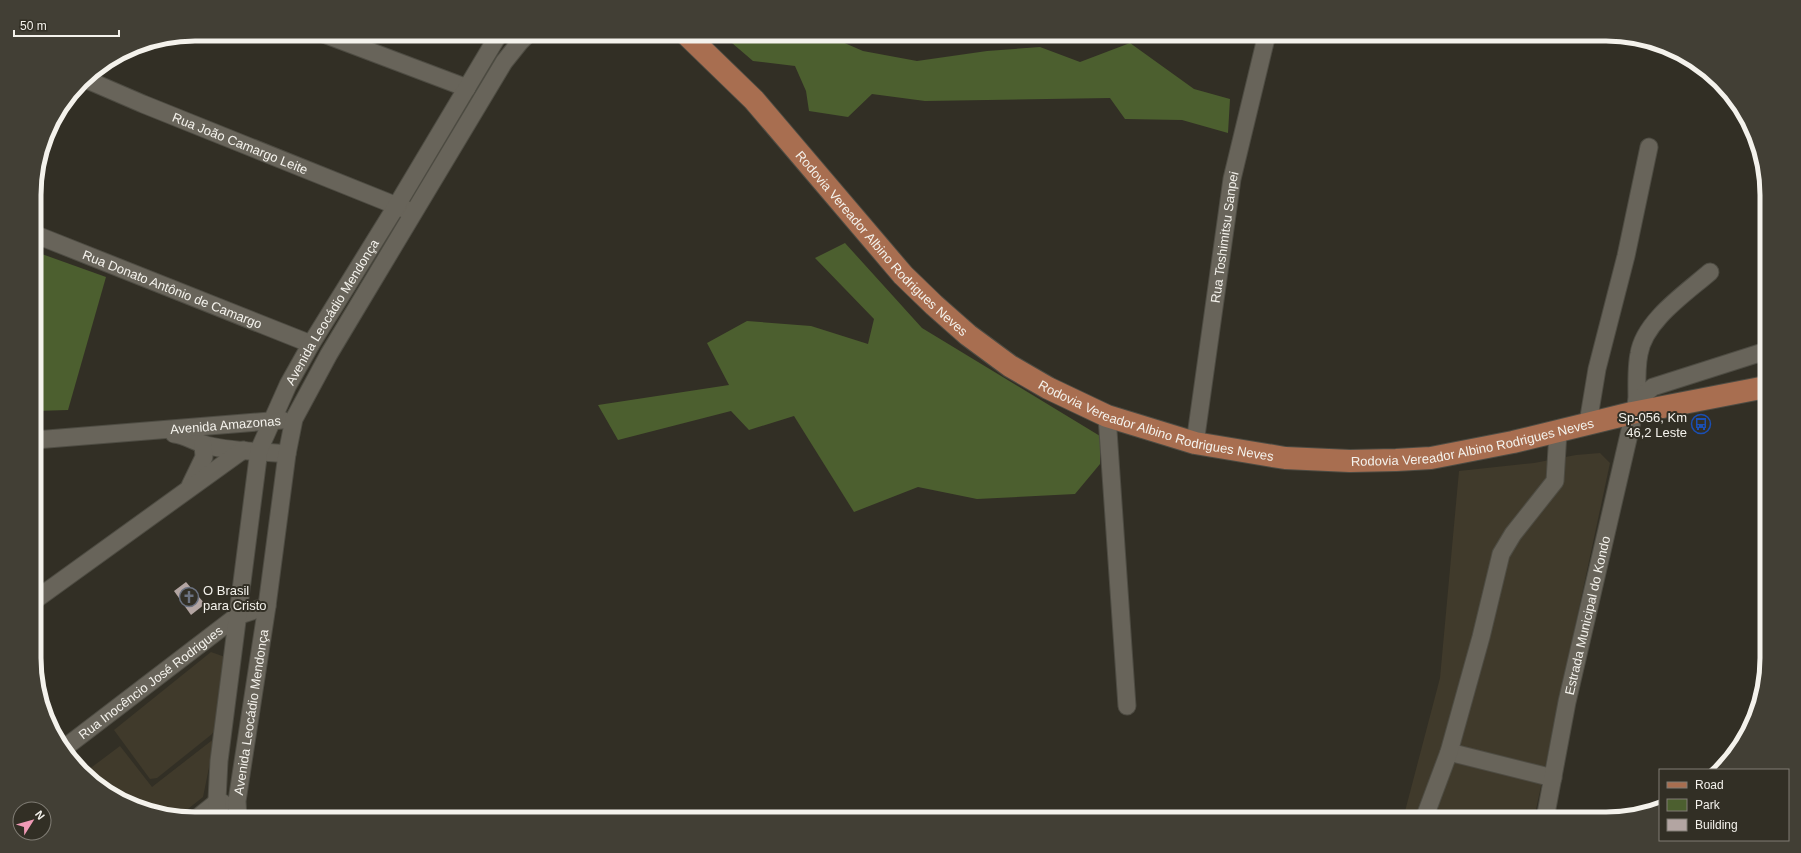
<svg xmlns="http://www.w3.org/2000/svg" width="1801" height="853" font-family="Arial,sans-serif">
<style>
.built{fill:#403a2b}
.green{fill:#4c5f2f}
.building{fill:#b3a5a2}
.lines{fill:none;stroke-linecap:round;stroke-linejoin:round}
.minor-casing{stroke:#4e4c43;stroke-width:19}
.major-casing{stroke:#4e4c43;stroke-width:24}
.minor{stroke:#68645a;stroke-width:17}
.major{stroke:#a86e50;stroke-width:22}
.labels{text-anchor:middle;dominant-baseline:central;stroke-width:4;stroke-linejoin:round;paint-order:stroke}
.street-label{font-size:13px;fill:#f4f2ec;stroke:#322f25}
.poi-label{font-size:13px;fill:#f4f2ec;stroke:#322f25;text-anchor:end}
.rim{fill:none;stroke:#f4f2ec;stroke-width:5}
</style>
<rect width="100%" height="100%" fill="#322f25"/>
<!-- built -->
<g class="built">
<path d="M1600 453 1610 463 1534 819H1403L1440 678 1459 471 1534 463 1576 455Z"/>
<path d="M211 652 225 657 221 721 212 734 157 778 150 779 114 730Z"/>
<path d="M215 738 203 797 179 816 133 807 97 786 84 773 120 746 152 787Z"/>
</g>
<!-- green -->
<g class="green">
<path d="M724 34H829L833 38 863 51 917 61 987 51 1040 47 1080 62 1130 43 1194 89 1230 99 1228 133 1182 120 1125 119 1110 98 925 101 872 94 848 117 809 111 806 91 795 66 753 61 725 37Z"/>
<path d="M845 243 922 328 1100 436V464L1075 494 977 499 918 487 854 512 794 416 749 430 731 411 618 440 598 405 729 385 707 343 747 321 811 326 868 344 874 319 815 258Z"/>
<path d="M39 253 106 277 68 410 35 411V258Z"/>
</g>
<!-- building -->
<path class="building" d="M186 582 205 604 191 615 174 591Z"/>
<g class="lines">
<defs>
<g id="minor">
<path d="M324 34 467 88"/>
<path id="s1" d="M85 79 143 104 407 210"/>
<path id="s2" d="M34 234 311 344"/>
<path d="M1637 400C1637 385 1636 368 1639 354 1644 321 1686 293 1710 272"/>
<path d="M1107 416 1127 706"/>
<path d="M1588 423 1597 369 1626 256 1649 147"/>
<path d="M174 434C185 435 193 441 203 444 228 452 261 451 287 454"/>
<path id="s3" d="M35 440 282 420"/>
<path id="s4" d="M1195 443 1232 179 1267 34"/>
<path d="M190 486 204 457 203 444"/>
<path d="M35 600 243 450"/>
<path id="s5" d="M63 749 237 616 267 606"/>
<path d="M1449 752 1553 778"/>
<path d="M196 819 216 803H223"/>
<path id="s6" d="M216 819 219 761 259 450 288 385 311 344 397 205 499 34"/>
<path id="s7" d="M238 819 237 801 267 606 287 454 294 419 329 354 504 62 520 42 528 34"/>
<path d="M1424 819 1449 752 1481 637 1501 554 1513 534 1555 481 1558 432"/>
<path id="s8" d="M1545 819 1567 702 1637 400 1653 387 1766 351"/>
</g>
<g id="major">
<path id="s9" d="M686 34 754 100 903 275 934 305 968 335 1010 366 1048 388 1107 416 1195 443 1285 458 1350 461 1396 460 1431 458 1513 442 1632 413 1766 387"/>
</g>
</defs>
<!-- minor casing -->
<use href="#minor" class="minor-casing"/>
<!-- major casing -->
<use href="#major" class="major-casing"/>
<!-- minor -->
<use href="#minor" class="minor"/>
<!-- major -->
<use href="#major" class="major"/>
</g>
<!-- icons -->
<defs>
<symbol id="bus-ring" viewBox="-11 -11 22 22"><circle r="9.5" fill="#322f25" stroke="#1a4fb4" stroke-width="1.5"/><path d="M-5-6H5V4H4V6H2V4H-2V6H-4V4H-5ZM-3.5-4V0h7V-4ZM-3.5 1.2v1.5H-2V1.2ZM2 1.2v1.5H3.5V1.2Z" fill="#1a4fb4"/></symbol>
<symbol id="church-ring" viewBox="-11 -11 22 22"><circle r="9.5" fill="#322f25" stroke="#6b7280" stroke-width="1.5"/><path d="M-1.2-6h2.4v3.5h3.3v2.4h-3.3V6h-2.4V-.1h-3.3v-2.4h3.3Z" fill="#6b7280"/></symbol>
</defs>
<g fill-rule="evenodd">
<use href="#bus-ring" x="1690" y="413" width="22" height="22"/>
<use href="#church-ring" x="178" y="586" width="22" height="22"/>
</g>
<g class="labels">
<!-- street labels -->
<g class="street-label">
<text stroke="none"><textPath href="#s1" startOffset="168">Rua João Camargo Leite</textPath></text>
<text stroke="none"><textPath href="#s4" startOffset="208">Rua Toshimitsu Sanpei</textPath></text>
<text stroke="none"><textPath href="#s9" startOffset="287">Rodovia Vereador Albino Rodrigues Neves</textPath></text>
<text stroke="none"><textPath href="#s2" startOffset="149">Rua Donato Antônio de Camargo</textPath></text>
<text stroke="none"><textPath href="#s6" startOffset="528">Avenida Leocádio Mendonça</textPath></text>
<text stroke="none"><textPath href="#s9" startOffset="623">Rodovia Vereador Albino Rodrigues Neves</textPath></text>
<text stroke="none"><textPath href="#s3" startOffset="191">Avenida Amazonas</textPath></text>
<text stroke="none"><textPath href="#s9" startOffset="947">Rodovia Vereador Albino Rodrigues Neves</textPath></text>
<text stroke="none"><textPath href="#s8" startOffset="208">Estrada Municipal do Kondo</textPath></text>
<text stroke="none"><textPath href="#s5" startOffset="110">Rua Inocêncio José Rodrigues</textPath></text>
<text stroke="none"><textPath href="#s7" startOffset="108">Avenida Leocádio Mendonça</textPath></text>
</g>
<!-- poi labels -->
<g class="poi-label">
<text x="1687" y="417">Sp-056, Km<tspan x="1687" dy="15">46,2 Leste</tspan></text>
<text x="203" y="590" text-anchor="start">O Brasil<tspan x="203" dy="15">para Cristo</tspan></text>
</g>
</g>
<!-- crop -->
<path d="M0 0H1801V853H0ZM195 41H1606A154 154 0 0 1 1760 195V658A154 154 0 0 1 1606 812H195A154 154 0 0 1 41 658V195A154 154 0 0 1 195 41Z" fill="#423f35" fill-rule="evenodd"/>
<path class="rim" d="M195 41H1606A154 154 0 0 1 1760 195V658A154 154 0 0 1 1606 812H195A154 154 0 0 1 41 658V195A154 154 0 0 1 195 41Z"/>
<!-- legend -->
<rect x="1659" y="769" width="130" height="72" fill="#322f25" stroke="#807d75"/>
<rect x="1667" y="782" width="20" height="6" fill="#a86e50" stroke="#807d75"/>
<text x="1695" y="789" font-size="12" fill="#f4f2ec">Road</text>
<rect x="1667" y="799" width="20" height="12" fill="#4c5f2f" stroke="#807d75"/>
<text x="1695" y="809" font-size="12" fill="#f4f2ec">Park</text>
<rect x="1667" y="819" width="20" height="12" fill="#b3a5a2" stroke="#807d75"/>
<text x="1695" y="829" font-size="12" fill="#f4f2ec">Building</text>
<!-- north arrow -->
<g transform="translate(32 821) rotate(53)"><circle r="19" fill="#322f25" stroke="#807d75"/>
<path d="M0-3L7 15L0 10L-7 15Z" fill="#f09ab6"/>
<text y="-6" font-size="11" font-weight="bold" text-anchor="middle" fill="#f4f2ec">N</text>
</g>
<!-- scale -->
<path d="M14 30v6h105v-6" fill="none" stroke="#f4f2ec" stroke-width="2"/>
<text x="20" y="30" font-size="12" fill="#f4f2ec" stroke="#322f25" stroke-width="3" paint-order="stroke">50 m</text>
</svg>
